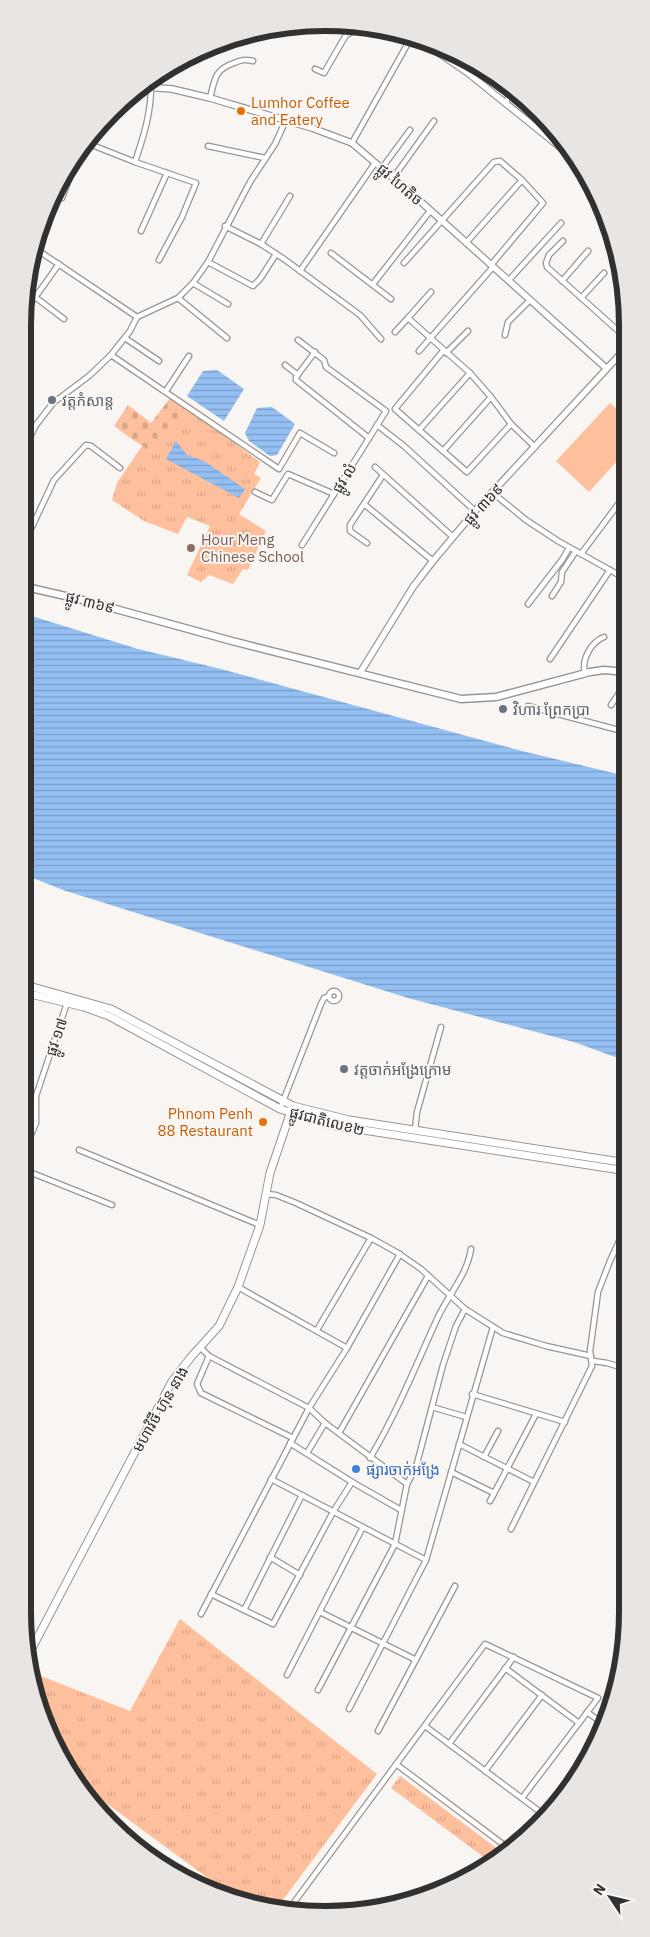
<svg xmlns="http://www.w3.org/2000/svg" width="650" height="1937" font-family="'IBM Plex Sans','Noto Sans Khmer',sans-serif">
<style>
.grass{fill:url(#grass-tufts)}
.cemetery{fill:url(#cemetery-stones)}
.pitch{fill:#fdbf9c}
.water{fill:url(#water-rules)}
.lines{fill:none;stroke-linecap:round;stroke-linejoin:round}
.minor-casing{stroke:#9a9593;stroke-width:7}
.tertiary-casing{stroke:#9a9593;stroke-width:8}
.secondary-casing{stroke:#9a9593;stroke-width:9}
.primary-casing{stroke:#9a9593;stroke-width:9}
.minor{stroke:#fff;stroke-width:4.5}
.tertiary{stroke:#fff;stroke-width:5.5}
.secondary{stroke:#fff;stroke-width:6}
.primary{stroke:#fff;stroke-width:7}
.food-dot{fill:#e8710a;stroke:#f9f5f2;stroke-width:2}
.worship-dot{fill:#6b7280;stroke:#f9f5f2;stroke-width:2}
.education-dot{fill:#8d6e63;stroke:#f9f5f2;stroke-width:2}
.shop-dot{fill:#3f7fe0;stroke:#f9f5f2;stroke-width:2}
.labels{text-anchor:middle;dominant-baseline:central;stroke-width:4;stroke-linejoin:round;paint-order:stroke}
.food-label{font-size:15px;fill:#c56008;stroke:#f9f5f2;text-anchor:start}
.street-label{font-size:15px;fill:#323130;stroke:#f9f5f2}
.worship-label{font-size:15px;fill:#5b616d;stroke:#f9f5f2;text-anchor:start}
.education-label{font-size:15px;fill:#785e54;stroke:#f9f5f2;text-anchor:start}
.shop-label{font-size:15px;fill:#366cbe;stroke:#f9f5f2;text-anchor:start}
.rim{fill:none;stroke:#323130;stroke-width:6}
</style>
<defs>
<pattern id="grass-tufts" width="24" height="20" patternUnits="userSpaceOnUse" patternTransform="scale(1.25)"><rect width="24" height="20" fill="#fdbf9c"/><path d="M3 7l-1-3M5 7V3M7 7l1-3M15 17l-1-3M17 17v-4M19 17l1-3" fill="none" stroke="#d9a587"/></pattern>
<pattern id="cemetery-stones" width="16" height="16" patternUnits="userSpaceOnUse" patternTransform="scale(1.25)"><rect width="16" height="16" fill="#fdbf9c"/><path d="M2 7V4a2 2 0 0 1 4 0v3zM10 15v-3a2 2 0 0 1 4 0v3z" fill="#d9a587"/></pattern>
<pattern id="water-rules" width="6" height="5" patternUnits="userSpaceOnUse" patternTransform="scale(1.25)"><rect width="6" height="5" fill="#94bff3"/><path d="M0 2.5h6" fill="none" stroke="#799cc5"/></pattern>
</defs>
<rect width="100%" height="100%" fill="#f9f5f2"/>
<!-- grass -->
<g class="grass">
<path d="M189 409 260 462 254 474 261 478 239 514 266 531 248 570 243 569 233 584 209 575 201 582 187 575 210 526 187 517 178 534 144 521 112 500 117 483 142 446 146 447 151 452Z"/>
<path d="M180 1619 377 1774 276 1909 231 1895 80 1784 45 1727 37 1684 41 1676 130 1711Z"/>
<path d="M400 1776 503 1853 493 1864 391 1788Z"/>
</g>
<!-- cemetery -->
<path class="cemetery" d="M171 397 189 409 155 452C149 452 121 431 114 426L128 405 151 423Z"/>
<!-- pitch -->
<path class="pitch" d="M610 403 625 417V452L589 492 556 461Z"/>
<!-- water -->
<g class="water">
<path d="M217 370 244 389 224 421 187 396 203 371Z"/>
<path d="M272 407 295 424 277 455 270 456 249 441 245 433 257 408Z"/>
<path d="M176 441 187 455 204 461 245 489 239 498 166 459Z"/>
<path d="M22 613 138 649 221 669 522 751 626 776V1061L574 1042 408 998 63 890 23 874Z"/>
</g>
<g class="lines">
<defs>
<g id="minor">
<path d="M315 69 324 73 346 35 356 30"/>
<path d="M468 73 474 62"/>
<path d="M210 98C215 79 214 70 234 63 241 60 245 59 253 61"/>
<path d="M506 102 511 92"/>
<path d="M352 143 412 36"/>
<path d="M92 145 135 162C143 138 151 114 151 87"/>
<path d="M208 146 265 158"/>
<path d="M135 162 196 183 182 217 159 260"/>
<path d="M382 168 410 130"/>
<path d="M393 178 434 121"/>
<path d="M62 198 77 158"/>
<path d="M225 226 261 244 284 259 360 315 381 339"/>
<path d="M141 231 167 173"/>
<path d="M563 241 549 255 546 263 547 267 625 337"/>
<path d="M466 243 522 180"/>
<path d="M261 244 290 196"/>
<path d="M33 247 137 317"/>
<path d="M331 253 391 299"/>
<path d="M208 262 253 286 260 279 276 254"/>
<path d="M404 263 494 162 500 161 522 180 543 203 491 265"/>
<path d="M300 271 375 163"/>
<path d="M509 280 561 223"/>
<path d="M562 281 588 251"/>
<path d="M193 283 228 304"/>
<path d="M373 284 430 211"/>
<path d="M431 292 408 318 470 373 491 397 511 424 535 447"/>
<path d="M35 297 64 319"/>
<path d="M178 298 227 338"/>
<path d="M581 298 604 273"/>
<path d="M26 310 59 264"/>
<path d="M395 332 408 318"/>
<path d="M505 335 508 322 530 300"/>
<path d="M125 338 159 361"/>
<path d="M298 340 324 360 326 367 386 411 302 545"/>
<path d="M419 351 493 267"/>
<path d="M443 351 395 409 467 472 511 424"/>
<path d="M315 352 296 377V380L369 438"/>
<path d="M446 353 468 331"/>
<path d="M111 355 279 469 300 433 334 453"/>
<path d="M285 365 298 375"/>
<path d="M166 391 189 356"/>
<path d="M377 425 404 446 475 511"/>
<path d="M419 430 470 373"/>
<path d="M443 451 491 397"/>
<path d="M22 453 36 425 53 403 89 376 111 355 130 331 137 317 178 298 193 283 208 262 250 182 275 144 286 120"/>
<path d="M375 467 453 537"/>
<path d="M255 492 272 500 288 474 334 494"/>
<path d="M493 493 526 520 558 541 626 579"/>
<path d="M364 504 433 561"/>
<path d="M367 543 350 531V525L383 475"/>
<path d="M22 548 54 480 86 445 91 446 120 468"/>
<path d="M581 554 625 495"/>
<path d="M552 596 561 582 562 572 576 551"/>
<path d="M528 604 562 560 569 548"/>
<path d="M550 659 610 570"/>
<path d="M585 673C581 660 591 642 604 637"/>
<path d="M611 705 626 683"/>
<path d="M528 706 626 732"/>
<circle cx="334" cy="996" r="5"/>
<path d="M280 1109 321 1004 324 998 329 996"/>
<path d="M415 1130 417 1112 441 1027"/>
<path d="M79 1150 260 1225"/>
<path d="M22 1156 36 1123V1096L67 1003"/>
<path d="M22 1169 112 1205"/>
<path d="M267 1194 276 1195 296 1203 371 1238 398 1253 421 1269 465 1309 503 1333 546 1346 591 1356"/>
<path d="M238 1287 347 1348"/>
<path d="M317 1330 371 1238"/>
<path d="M200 1347 209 1356 309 1408 325 1423 407 1484"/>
<path d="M209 1356 197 1384 201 1393 293 1438"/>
<path d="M593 1361 607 1363 627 1369"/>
<path d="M472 1394 565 1422"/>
<path d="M432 1407 466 1417"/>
<path d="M339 1433 428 1276"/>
<path d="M290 1443 352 1482 401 1510"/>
<path d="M459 1444 534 1482"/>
<path d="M307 1453 325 1423"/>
<path d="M484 1457 498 1431"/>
<path d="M370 1458C397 1413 416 1365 438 1317 449 1294 467 1275 471 1249"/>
<path d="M451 1472 494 1493"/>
<path d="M271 1479 426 1560"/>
<path d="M490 1501 536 1414"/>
<path d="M511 1529 592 1366 590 1351 598 1292 610 1261 627 1224"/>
<path d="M270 1557 300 1575"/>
<path d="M211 1594 273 1624 333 1512 352 1482"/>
<path d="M244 1610 302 1495"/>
<path d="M320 1612 416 1660"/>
<path d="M201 1614 309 1408 347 1348 400 1254"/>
<path d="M505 1668 579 1723"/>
<path d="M287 1675 363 1527"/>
<path d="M318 1690 395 1544 407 1484 416 1467 443 1365 456 1326 465 1309"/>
<path d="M349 1709 426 1560 493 1327"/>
<path d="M587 1712 602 1723"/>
<path d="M425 1726 539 1811"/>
<path d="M378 1731 455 1586"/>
<path d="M449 1744 514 1657"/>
<path d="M396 1764 508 1848"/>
<path d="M485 1771 542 1695"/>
<path d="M287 1912 485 1644 598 1698 522 1798"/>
</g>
<g id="tertiary">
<path d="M417 38 468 73 571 156"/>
<path d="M146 87 172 89 210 98 312 128 352 143 420 201 606 368"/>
<path d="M360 673 413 587 433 561 475 511 625 349"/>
</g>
<path id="secondary" d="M22 586 83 600 232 641 461 699 496 697 590 672 604 670 626 672"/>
<g id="primary">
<path d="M22 984 111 1009 293 1106 349 1120 627 1163"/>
<path d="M22 992 84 1007 109 1016 280 1109 331 1125 627 1171"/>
<path d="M30 1652 171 1383 191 1357 219 1326 238 1287 260 1225 270 1173 292 1108"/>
</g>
</defs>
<!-- minor casing -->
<use href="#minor" class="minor-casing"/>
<!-- tertiary casing -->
<use href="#tertiary" class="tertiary-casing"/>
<!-- secondary casing -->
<use href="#secondary" class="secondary-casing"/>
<!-- primary casing -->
<use href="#primary" class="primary-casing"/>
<!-- minor -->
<use href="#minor" class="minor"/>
<!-- tertiary -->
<use href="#tertiary" class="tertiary"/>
<!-- secondary -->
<use href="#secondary" class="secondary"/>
<!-- primary -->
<use href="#primary" class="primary"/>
</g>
<!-- markers -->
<g class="food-dot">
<circle cx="241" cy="111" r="5"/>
<circle cx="263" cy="1122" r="5"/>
</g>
<g class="worship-dot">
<circle cx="52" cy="400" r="5"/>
<circle cx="503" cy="709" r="5"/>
<circle cx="344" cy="1069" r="5"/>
</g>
<circle class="education-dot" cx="191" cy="548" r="5"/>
<circle class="shop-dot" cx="356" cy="1469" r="5"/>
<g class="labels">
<!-- food labels -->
<g class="food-label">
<text x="251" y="102">Lumhor Coffee<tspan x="251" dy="17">and Eatery</tspan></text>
<text x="253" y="1113" text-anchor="end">Phnom Penh<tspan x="253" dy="17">88 Restaurant</tspan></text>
</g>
<!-- street labels -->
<g class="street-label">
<text transform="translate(400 184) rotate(41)">ផ្លូវ ហៃតិច</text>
<text transform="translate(344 478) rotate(-58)">ផ្លូវ លំ</text>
<text transform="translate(483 504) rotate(-47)">ផ្លូវ ៣៦៩</text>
<text transform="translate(90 602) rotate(14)">ផ្លូវ ៣៦៩</text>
<text transform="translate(56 1037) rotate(-72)">ផ្លូវ ១៧</text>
<text transform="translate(327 1121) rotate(14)">ផ្លូវជាតិលេខ២</text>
<text transform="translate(160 1409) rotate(-60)">មហាវិថី ហ៊ុន នាង</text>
</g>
<!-- worship labels -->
<g class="worship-label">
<text x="62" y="400">វត្តកំសាន្ត</text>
<text x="513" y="709">វិហារ ព្រែកប្រា</text>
<text x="354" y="1069">វត្តចាក់អង្រែក្រោម</text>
</g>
<!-- education labels -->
<g class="education-label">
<text x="201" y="539">Hour Meng<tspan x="201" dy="17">Chinese School</tspan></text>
</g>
<!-- shop labels -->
<g class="shop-label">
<text x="366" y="1469">ផ្សារចាក់អង្រែ</text>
</g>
</g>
<!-- crop -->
<path d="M0 0H650V1937H0ZM325 31H325A294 294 0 0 1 619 325V1612A294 294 0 0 1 325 1906H325A294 294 0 0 1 31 1612V325A294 294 0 0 1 325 31Z" fill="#e9e5e2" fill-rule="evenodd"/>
<path class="rim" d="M325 31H325A294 294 0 0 1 619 325V1612A294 294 0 0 1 325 1906H325A294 294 0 0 1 31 1612V325A294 294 0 0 1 325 31Z"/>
<!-- north arrow -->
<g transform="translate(610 1897) rotate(305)" stroke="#f9f5f2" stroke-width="4" paint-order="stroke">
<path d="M0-4L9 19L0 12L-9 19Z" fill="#323130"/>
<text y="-8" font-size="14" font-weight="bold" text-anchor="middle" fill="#323130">N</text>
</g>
</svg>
